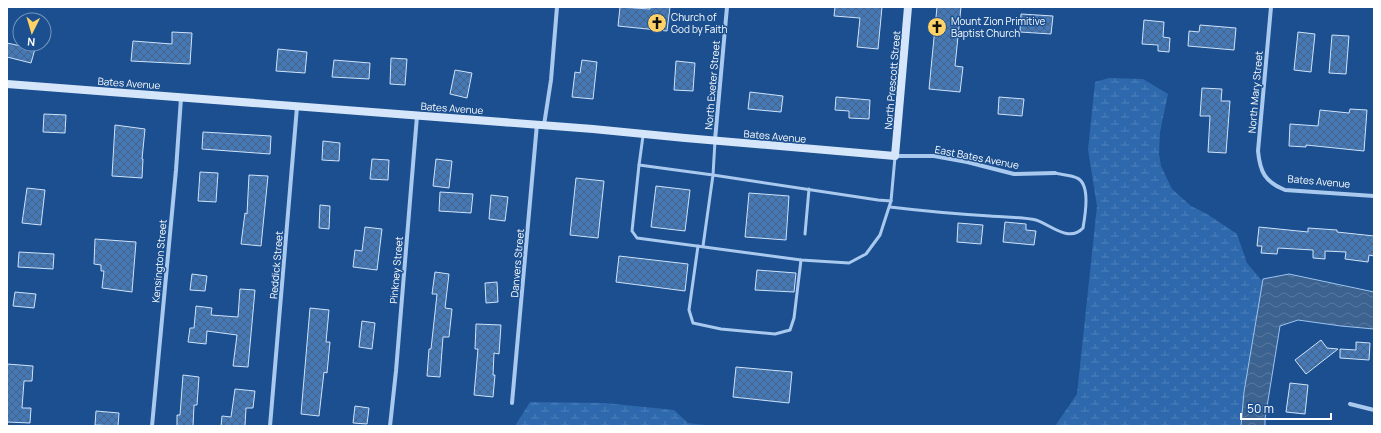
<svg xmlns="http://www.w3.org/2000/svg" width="1381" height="433" font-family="Manrope,sans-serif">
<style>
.wetland{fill:url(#wetland-marsh)}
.water{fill:url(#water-waves);stroke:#9cc4f0}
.building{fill:url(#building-cross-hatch);stroke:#cfe3fa}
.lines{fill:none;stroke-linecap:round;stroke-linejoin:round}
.lane{stroke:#a9c9ee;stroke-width:3}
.street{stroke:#a9c9ee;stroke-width:4}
.secondary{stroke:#d6e6fa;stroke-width:8}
.labels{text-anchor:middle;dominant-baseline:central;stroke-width:3;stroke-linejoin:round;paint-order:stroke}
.poi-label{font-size:10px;fill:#fff;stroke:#1b4f8f;text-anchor:start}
.street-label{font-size:10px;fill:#fff;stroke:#1b4f8f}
</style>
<defs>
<pattern id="wetland-marsh" width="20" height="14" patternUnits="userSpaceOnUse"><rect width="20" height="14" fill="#2e69ad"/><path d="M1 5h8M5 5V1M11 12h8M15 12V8" fill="none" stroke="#4d80b9"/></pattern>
<pattern id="water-waves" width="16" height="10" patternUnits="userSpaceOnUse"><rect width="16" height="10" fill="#3c6290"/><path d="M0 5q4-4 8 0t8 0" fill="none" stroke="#597aa1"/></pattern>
<pattern id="building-cross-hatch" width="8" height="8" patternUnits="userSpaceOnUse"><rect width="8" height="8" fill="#4478b7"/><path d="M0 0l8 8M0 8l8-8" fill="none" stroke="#486282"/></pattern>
</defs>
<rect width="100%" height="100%" fill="#1b4f8f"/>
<!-- wetland -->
<g class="wetland">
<path d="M1109 78 1143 79 1168 94 1160 132 1159 154 1161 166 1172 189 1191 206 1207 214 1237 234 1247 263 1263 282 1244 392 1241 426H1055L1077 394 1097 206 1088 150 1095 82Z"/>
<path d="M530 402 605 403 674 410 688 423 713 426H515Z"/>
</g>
<!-- water -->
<path class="water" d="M1289 274 1374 292V329L1341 326 1298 320 1280 326 1265 419V426H1241L1244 392 1263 279Z"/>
<!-- building -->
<g class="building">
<path d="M620 7 650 9V7H670L667 31 618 26Z"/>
<path d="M835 7H882L878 49 857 47 860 18 834 16Z"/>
<path d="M937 7H961L955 66 963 67 960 92 929 89Z"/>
<path d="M1021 14 1053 16 1051 34 1020 32Z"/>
<path d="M1144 20 1164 22 1163 37 1170 38 1169 52 1158 51V45L1142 44Z"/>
<path d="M1200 25 1236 28 1234 50 1188 46 1189 31 1199 32Z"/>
<path d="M172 32 192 33 190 64 131 61 133 41 172 44Z"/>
<path d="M1298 32 1315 34 1311 72 1294 70Z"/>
<path d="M1332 35 1349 36 1346 74 1329 73Z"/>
<path d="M7 43 35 49 31 63 7 57Z"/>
<path d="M278 49 307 52 305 73 276 71Z"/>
<path d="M391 58 407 59 405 85 390 84Z"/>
<path d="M334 60 370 63 369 79 332 77Z"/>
<path d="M582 60 597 62 593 99 572 97 575 72 580 73Z"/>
<path d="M676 61 695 63 693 91 674 90Z"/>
<path d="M455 70 472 73 467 98 450 94Z"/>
<path d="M1202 88 1222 89 1221 101H1230L1226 153 1208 152 1210 116H1200Z"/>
<path d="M750 92 783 96 781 112 748 109Z"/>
<path d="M836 97 870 100 869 119 849 118V111L835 110Z"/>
<path d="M999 97 1024 99 1022 116 998 114Z"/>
<path d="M1350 109 1367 110 1364 151 1306 145V147L1289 146 1290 124 1318 126 1320 110 1349 113Z"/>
<path d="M44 114 66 115 65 133 43 132Z"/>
<path d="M115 125 145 129 142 159H143L142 178 112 176Z"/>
<path d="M203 132 271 136 270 154 202 149Z"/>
<path d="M323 141 340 143 339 161 322 160Z"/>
<path d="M372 159 389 160 388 180 370 179Z"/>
<path d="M436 159 452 161 449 188 433 186Z"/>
<path d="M200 172 218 173 216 202 198 201Z"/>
<path d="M249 175 268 176 261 246 241 244 245 213 247 214Z"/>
<path d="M576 178 604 181 598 238 570 235Z"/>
<path d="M656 186 690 190 685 231 651 227Z"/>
<path d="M27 188 45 190 41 225 22 223Z"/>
<path d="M440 192 473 194 471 213 439 211Z"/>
<path d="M749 193 789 196 786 240 745 237Z"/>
<path d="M491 195 508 197 505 221 489 219Z"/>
<path d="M320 205 330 206 329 229 319 228Z"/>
<path d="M1005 222 1026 224V230L1036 231 1034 245 1003 242Z"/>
<path d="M958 223 983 225 981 244 957 242Z"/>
<path d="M365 227 382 229 377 270 353 267 355 250 362 251Z"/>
<path d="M1259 227 1308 232V228L1337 230V232L1374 236V256L1369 255 1368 262 1345 259 1346 252 1325 251V259L1313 258V250L1278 248 1277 254 1261 253 1262 246H1257Z"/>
<path d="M95 239 136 242 132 292 102 288 104 271H101V265L94 264Z"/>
<path d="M19 252 54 254 53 269 18 267Z"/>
<path d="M619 256 688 264 685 291 616 282Z"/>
<path d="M757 270 796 273 794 292 755 290Z"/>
<path d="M435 272 449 274 445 308 452 309 449 337H443L440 377 427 376 429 349H431L437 294H432Z"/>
<path d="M192 274 207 276 205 291 190 290Z"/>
<path d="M497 282 498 302 486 303 485 283Z"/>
<path d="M240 289 255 290 248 367 233 366 237 335 207 331 206 344 188 342 190 328H194L196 306 212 308 211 315 238 317Z"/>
<path d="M15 292 36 294 34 308 13 306Z"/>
<path d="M310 308 329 310 326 342H330L327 373 324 372 319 416 301 414Z"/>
<path d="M362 321 375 323 372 349 359 347Z"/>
<path d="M476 324 501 325 499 354 494 353 493 375H495L493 397 474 395 478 349H475Z"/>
<path d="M1321 340 1327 348 1338 349 1306 374 1295 360Z"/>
<path d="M1356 342 1370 343 1369 360 1340 358V349L1356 350Z"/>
<path d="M7 364 33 366 32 381H24L22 408H31L30 423 7 422Z"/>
<path d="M736 367 792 372 789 403 733 397Z"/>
<path d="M183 375 199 377 197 405H194L193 426H177V415H180Z"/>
<path d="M1290 383 1308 385 1305 414 1286 412Z"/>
<path d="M235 389 255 391 253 408H246L245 426H221L222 416 231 417Z"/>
<path d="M355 406 369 408 367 424 353 423Z"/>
<path d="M96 411 119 413 118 426 95 425Z"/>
</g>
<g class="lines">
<!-- lane -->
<g class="lane">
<path d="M643 136 639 165 713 175 703 246"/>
<path d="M715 141 713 175 878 200 891 201 895 157"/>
<path d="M639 165 632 231 637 238 801 260 849 263 866 254 880 235 891 201"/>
<path d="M890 207C923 211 957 214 990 216 1003 217 1024 217 1036 220 1051 225 1069 243 1083 228 1085 216 1091 184 1077 178 1071 175 1062 175 1055 173"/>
<path d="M805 234 809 189"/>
<path d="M698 246 689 310 693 323 721 329 775 334 790 330 794 318 801 260"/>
</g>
<!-- street -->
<g class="street">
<path d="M1271 7 1258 151C1260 172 1265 182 1285 190L1374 196"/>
<path d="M544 125 551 80 557 7"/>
<path d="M715 140 727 7"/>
<path d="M895 156H934L967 162 1014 174 1055 173"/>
<path d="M512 403 537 124"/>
<path d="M1350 404 1374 410"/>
<path d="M152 426 176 170 181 98"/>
<path d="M270 426 297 107"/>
<path d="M390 426 396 371 417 116"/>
</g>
<!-- secondary -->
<path class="secondary" d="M7 84 593 129 685 138 895 156 908 7"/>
</g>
<!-- icons -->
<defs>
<symbol id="church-disc" viewBox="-11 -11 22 22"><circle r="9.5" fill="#ffd166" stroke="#1b4f8f"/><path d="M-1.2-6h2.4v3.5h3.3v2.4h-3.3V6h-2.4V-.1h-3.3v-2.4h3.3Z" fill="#111"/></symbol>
</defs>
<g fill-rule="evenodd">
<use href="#church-disc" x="646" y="12" width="22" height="22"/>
<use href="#church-disc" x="926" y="16" width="22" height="22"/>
</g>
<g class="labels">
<!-- poi labels -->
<g class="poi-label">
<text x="671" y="17">Church of<tspan x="671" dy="12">God by Faith</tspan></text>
<text x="951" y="21">Mount Zion Primitive<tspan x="951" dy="12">Baptist Church</tspan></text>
</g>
<!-- street labels -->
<g class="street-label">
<text transform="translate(892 80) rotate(-85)">North Prescott Street</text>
<text transform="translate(129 83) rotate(4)">Bates Avenue</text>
<text transform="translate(712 85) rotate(-85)">North Exeter Street</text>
<text transform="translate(1255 92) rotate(-85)">North Mary Street</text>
<text transform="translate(452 108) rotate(4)">Bates Avenue</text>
<text transform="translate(775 136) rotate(5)">Bates Avenue</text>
<text transform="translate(977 157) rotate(11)">East Bates Avenue</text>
<text transform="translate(1319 181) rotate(5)">Bates Avenue</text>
<text transform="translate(159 261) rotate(-85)">Kensington Street</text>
<text transform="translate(517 263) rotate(-85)">Danvers Street</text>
<text transform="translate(276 265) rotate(-85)">Reddick Street</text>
<text transform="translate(396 270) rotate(-85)">Pinkney Street</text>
</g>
</g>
<!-- border -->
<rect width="1381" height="433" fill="none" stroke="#ffffff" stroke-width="16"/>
<!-- north arrow -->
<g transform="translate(32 32) rotate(185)"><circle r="19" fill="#1b4f8f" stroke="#7695bc"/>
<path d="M0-3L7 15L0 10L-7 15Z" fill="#ffd166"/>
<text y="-6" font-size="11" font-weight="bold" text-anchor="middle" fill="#ffffff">N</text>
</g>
<!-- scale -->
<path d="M1241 413v6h90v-6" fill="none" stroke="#ffffff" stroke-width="2"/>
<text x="1247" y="413" font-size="12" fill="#ffffff" stroke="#1b4f8f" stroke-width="3" paint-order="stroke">50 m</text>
</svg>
